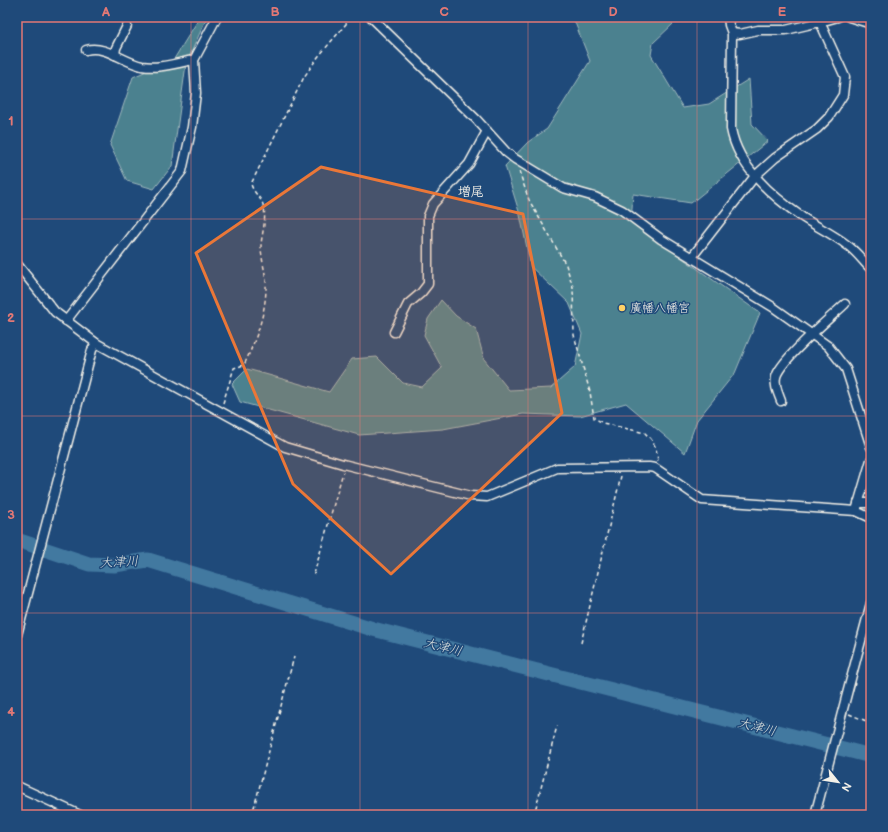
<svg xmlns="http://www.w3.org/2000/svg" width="888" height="832" font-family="'Balsamiq Sans','Klee One',sans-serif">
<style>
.green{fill:#4b818f;stroke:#a0b9bc}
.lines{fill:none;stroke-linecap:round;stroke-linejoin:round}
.river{stroke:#4379a0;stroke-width:15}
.minor-casing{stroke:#f4f1e8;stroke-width:11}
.path{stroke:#f4f1e8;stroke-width:1.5;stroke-dasharray:4 3;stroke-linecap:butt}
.minor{stroke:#1f4a7a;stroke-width:8}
.marked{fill:#ea7738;fill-opacity:0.2;stroke:#ea7738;stroke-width:3;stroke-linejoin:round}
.grid{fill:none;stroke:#e27875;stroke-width:1;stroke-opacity:0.55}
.poi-dot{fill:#ffd166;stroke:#1f4a7a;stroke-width:1.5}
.labels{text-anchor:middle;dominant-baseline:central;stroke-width:3;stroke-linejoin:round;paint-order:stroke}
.poi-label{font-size:12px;fill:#f4f1e8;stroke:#1f4a7a;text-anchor:start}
.neighbourhood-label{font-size:13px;font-weight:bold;fill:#f4f1e8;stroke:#1f4a7a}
.water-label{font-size:13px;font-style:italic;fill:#d9dfdd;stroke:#1f4a7a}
.neatline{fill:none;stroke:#e27875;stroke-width:1.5}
.grid-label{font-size:13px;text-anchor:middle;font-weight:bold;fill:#e27875}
</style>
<rect width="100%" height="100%" fill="#1f4a7a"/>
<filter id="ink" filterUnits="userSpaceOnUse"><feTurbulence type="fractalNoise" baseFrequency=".025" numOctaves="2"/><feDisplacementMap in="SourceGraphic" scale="8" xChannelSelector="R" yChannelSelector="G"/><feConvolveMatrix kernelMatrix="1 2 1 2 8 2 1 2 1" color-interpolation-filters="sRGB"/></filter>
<g filter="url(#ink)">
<!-- green -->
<g class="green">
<path d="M200 17H207L186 64 172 166 154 189 127 181 110 145 133 77 174 59Z"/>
<path d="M582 17H671L673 24 653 43 651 55 683 108 709 104 749 79 752 124 768 141 691 203 633 194 631 222 760 313 735 373 697 420 685 453 626 403 580 416 523 414 443 429 359 435 240 402 232 384 247 369 329 392 352 359 377 357 403 383 422 387 442 368 424 335 428 319 441 300 456 316 476 329 484 359 509 390 551 388 575 367 582 334 569 303 531 267 520 215 505 166 528 142 547 129 590 61 574 20Z"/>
</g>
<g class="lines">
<!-- river -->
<path class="river" d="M17 540 89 564 114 565 148 560 373 629 871 756"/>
<defs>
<g id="minor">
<path d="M371 17 476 119 506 152 515 159 563 188 595 197 622 210 661 239 773 307 828 346 846 369 871 447"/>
<path d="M728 17 729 25 732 33 731 129C738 167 772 196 802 217 817 227 833 234 847 245 856 251 863 261 871 269"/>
<path d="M849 17 868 23"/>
<path d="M820 22 838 17"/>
<path d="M86 50C106 45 123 62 142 66 159 69 176 63 194 60"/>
<path d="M115 55 116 48 127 26"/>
<path d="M692 257 755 176 775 158 817 129 829 117 843 95 845 77 820 22 786 30H758L740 34 732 33"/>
<path d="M17 264 55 312 96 343 285 447 343 464 471 496 487 497 557 468 649 467 655 468 702 500 856 511 871 518"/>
<path d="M66 321 182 171 192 127 196 93 194 60 217 17"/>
<path d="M394 332 408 304 421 293 428 284V216L433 204 469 164 487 131"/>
<path d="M781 401C778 393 774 385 776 377 780 360 831 317 845 304"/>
<path d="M858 503H871"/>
<path d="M856 511 871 460"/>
<path d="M17 635 92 350 96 343"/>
<path d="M17 786 80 815"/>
<path d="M815 815 871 603"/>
</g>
</defs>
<!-- minor casing -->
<use href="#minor" class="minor-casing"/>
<!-- path -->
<g class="path">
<path d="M519 171 529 200 566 265 573 287 574 335 590 392 594 418 603 423 645 433 651 439 656 448 658 461"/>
<path d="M223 403 234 368 244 365C256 340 267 311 266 282 265 270 261 258 261 245 262 232 268 215 262 202 259 196 253 192 251 184L304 77 318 57 352 17"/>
<path d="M314 574 343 472"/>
<path d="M581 643 621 476"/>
<path d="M849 714 871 723"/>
<path d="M252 815 294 657"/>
<path d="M534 815 557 726"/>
</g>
<!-- minor -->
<use href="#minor" class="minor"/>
</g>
</g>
<!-- marked area -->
<path class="marked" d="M321 167 523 214 562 413 391 574 293 484 196 253Z"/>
<!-- grid -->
<path class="grid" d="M191 17V815M360 17V815M528 17V815M697 17V815M17 219H871M17 416H871M17 613H871"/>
<!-- markers -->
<circle class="poi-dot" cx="622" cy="308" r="4"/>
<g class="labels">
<!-- poi labels -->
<g class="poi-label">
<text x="630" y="308">廣幡八幡宮</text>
</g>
<!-- neighbourhood labels -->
<g class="neighbourhood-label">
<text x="471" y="192">増尾</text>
</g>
<!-- water labels -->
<g class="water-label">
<text transform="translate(119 562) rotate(-3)">大津川</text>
<text transform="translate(443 647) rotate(14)">大津川</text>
<text transform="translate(757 727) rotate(14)">大津川</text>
</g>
</g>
<!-- margin -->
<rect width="888" height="832" fill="none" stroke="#1f4a7a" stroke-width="44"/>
<!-- north arrow -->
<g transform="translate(838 782) rotate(120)" stroke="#1f4a7a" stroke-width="3" paint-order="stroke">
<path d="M0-3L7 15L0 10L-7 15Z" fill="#f4f1e8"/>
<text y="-6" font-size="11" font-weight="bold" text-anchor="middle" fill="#f4f1e8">N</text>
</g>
<rect x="22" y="22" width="844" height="788" class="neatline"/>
<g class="grid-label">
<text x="106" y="16">A</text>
<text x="275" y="16">B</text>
<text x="444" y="16">C</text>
<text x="613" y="16">D</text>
<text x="782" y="16">E</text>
<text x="11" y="125">1</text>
<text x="11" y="322">2</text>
<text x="11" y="519">3</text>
<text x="11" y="716">4</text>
</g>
</svg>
